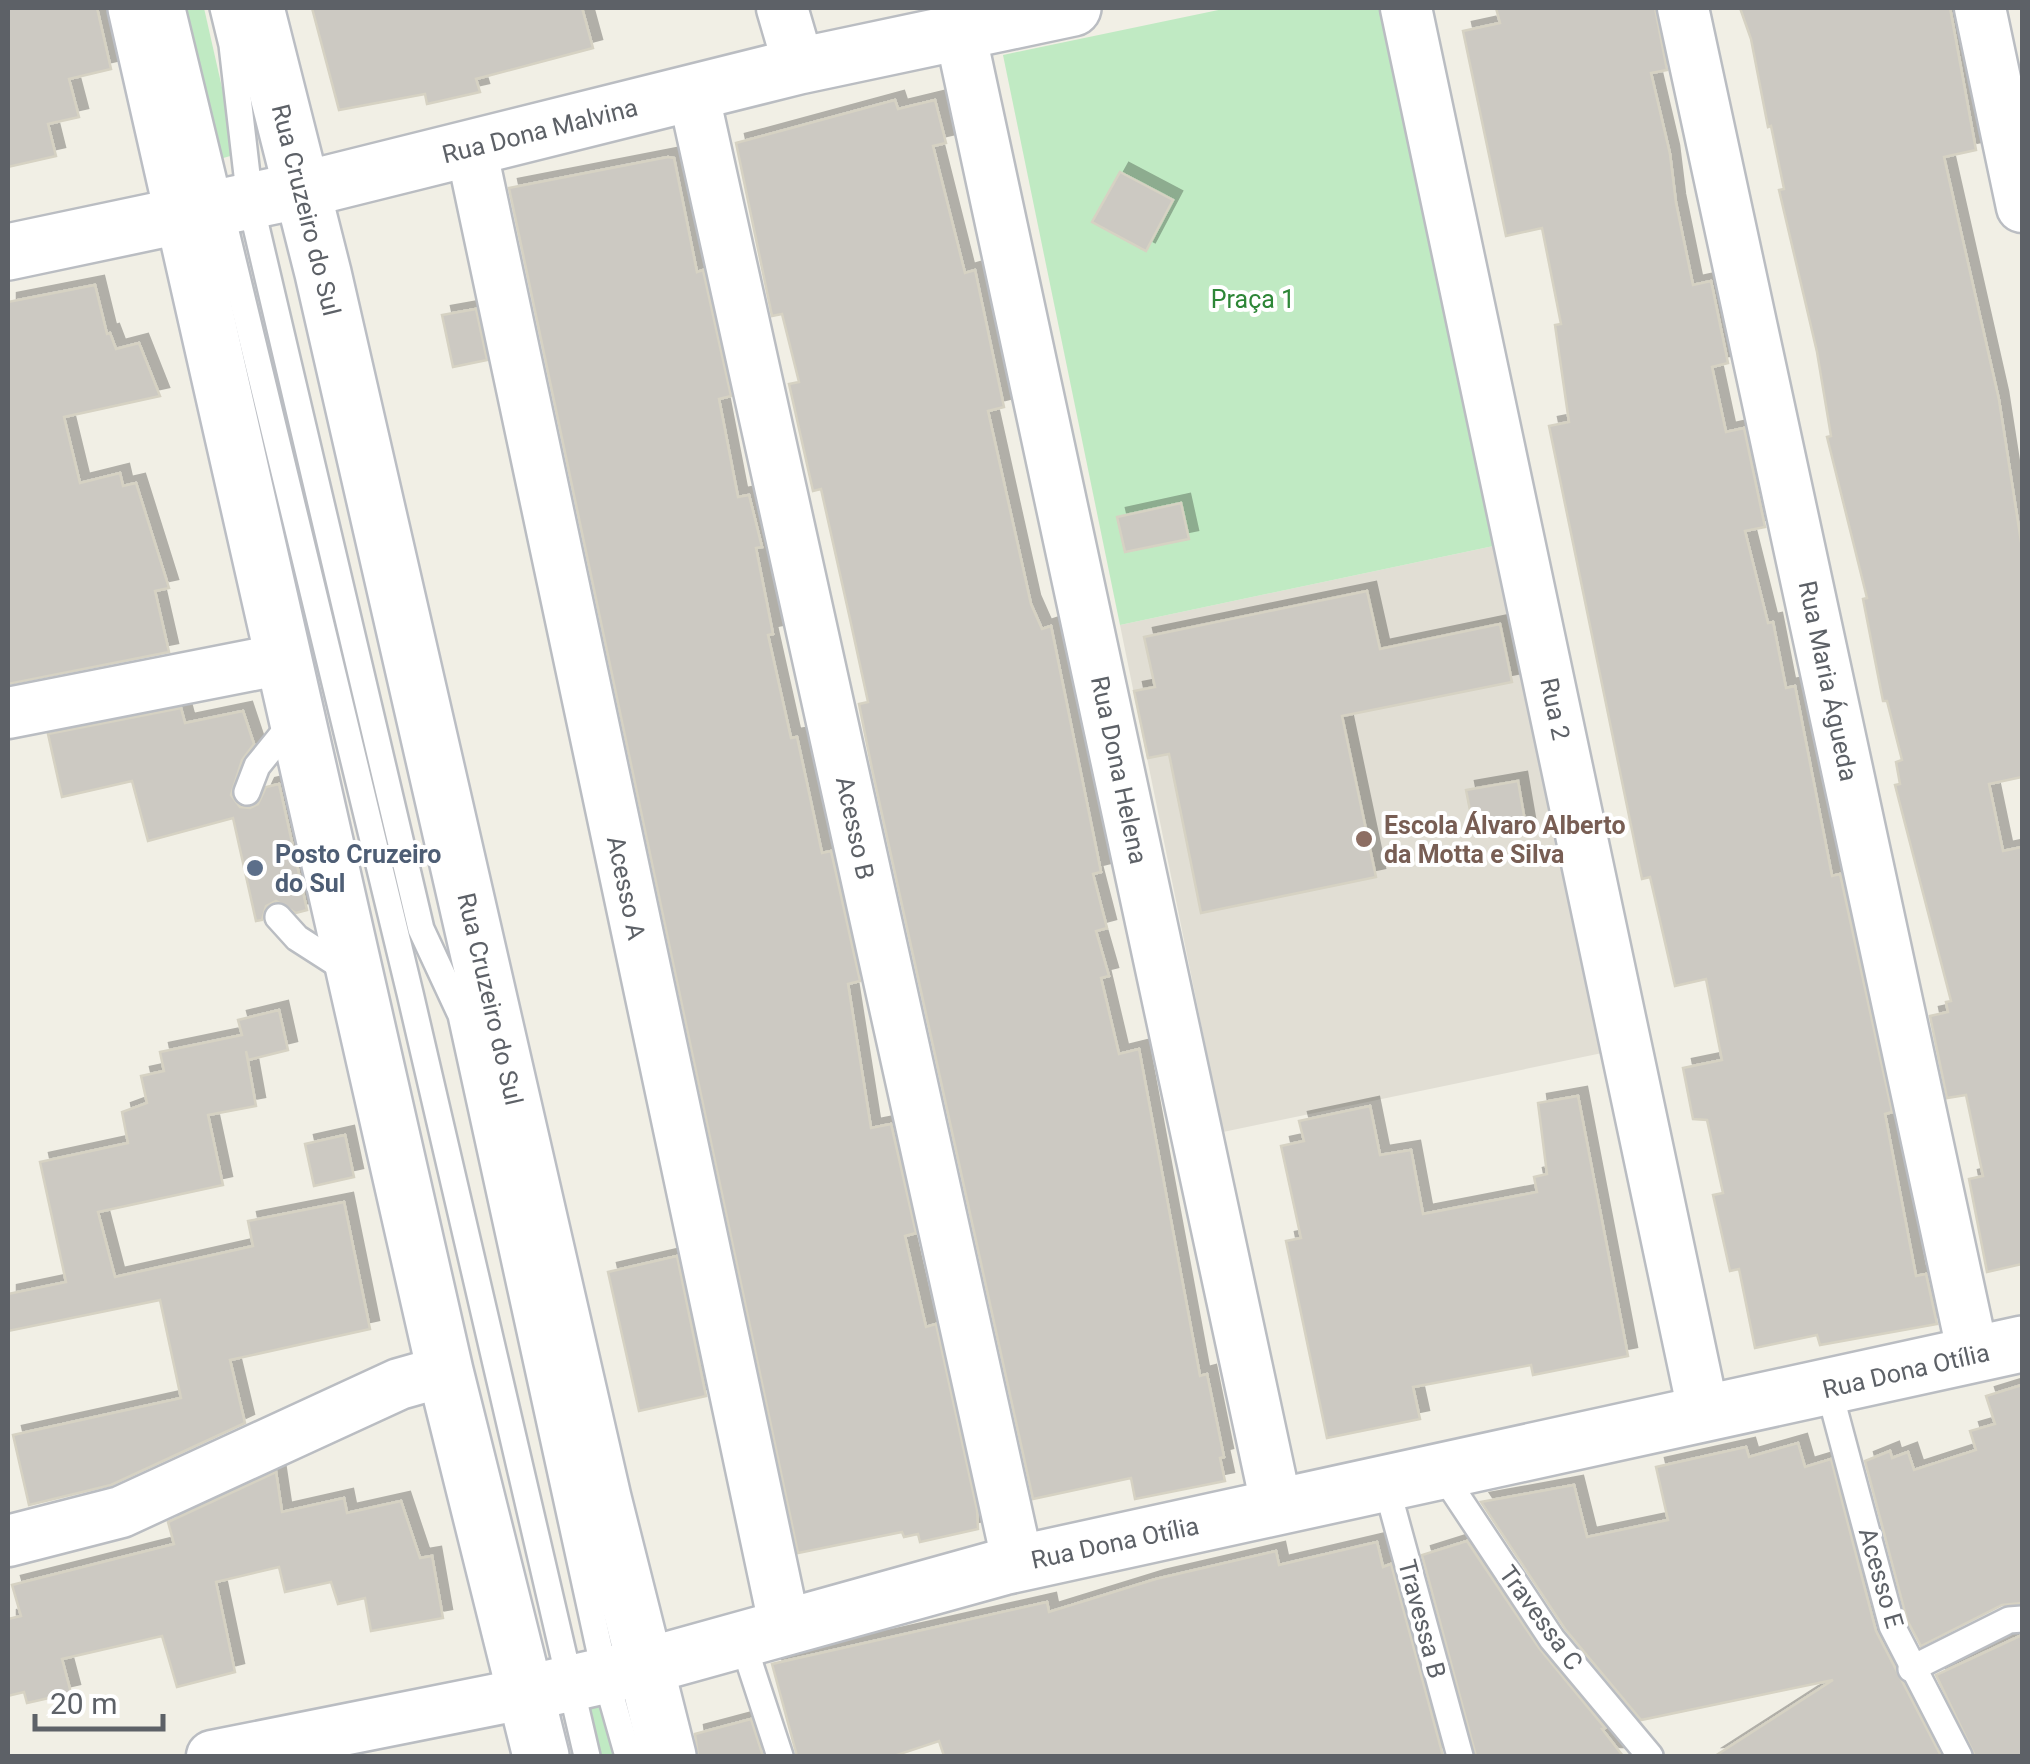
<svg xmlns="http://www.w3.org/2000/svg" width="2030" height="1764" font-family="Roboto,sans-serif">
<style>
.education{fill:#e1ded4}
.green{fill:#c0eac3}
.building{fill:#ccc9c2;stroke:#d6d2c3;stroke-width:2.5;filter:url(#shadow)}
.lines{fill:none;stroke-linecap:round;stroke-linejoin:round}
.service-casing{stroke:#babdc2;stroke-width:30}
.minor-casing{stroke:#babdc2;stroke-width:55}
.tertiary-casing{stroke:#babdc2;stroke-width:60}
.secondary-casing{stroke:#bbbec4;stroke-width:60}
.service{stroke:#fff;stroke-width:25}
.minor{stroke:#fff;stroke-width:50}
.tertiary{stroke:#fff;stroke-width:55}
.secondary{stroke:#fff;stroke-width:55}
.education-dot{fill:#8d6e63;stroke:#fff;stroke-width:4}
.service-dot{fill:#5c6f8a;stroke:#fff;stroke-width:4}
.labels{text-anchor:middle;dominant-baseline:central;stroke-width:8;stroke-linejoin:round;paint-order:stroke}
.street-label{font-size:25px;fill:#5d6167;stroke:#fff}
.park-label{font-size:25px;fill:#2d8637;stroke:#fff}
.education-label{font-size:25px;font-weight:bold;fill:#785e54;stroke:#fff;text-anchor:start}
.service-label{font-size:25px;font-weight:bold;fill:#4e5e75;stroke:#fff;text-anchor:start}
</style>
<defs>
<filter id="shadow"><feDropShadow dx="9" dy="-9" stdDeviation="0" flood-color="#0004"/></filter>
</defs>
<rect width="100%" height="100%" fill="#f1efe5"/>
<!-- education -->
<path class="education" d="M1503 544 1607 1052 1223 1132 1120 625Z"/>
<!-- green -->
<g class="green">
<path d="M184 8H204L237 154 220 159Z"/>
<path d="M1228 8H1393L1503 544 1120 625 1003 55Z"/>
<path d="M601 1704 616 1756H595L581 1709Z"/>
</g>
<!-- building -->
<g class="building">
<path d="M8 8H97L111 69 69 79 79 117 48 124 56 156 8 167Z"/>
<path d="M312 8H582L593 48 476 79 480 92 427 104 425 94 339 110Z"/>
<path d="M1496 8H1655L1667 70 1651 73 1670 154 1676 203 1693 285 1711 281 1728 363 1712 367 1726 432 1744 428 1765 527 1745 531 1768 623 1773 622 1786 688 1795 686 1832 876 1840 874 1892 1112 1885 1114 1916 1276 1926 1274 1937 1324 1820 1345 1817 1335 1755 1348 1739 1269 1730 1271 1713 1195 1723 1193 1707 1120 1693 1119 1683 1068 1722 1060 1706 979 1675 986 1650 877 1642 879 1549 426 1569 422 1555 325 1561 324 1542 228 1506 236 1463 31 1500 23Z"/>
<path d="M1740 8H1950L1976 150 1944 157 1999 400 2022 548V777L1989 784 2003 851 2022 847V1264L1987 1272 1969 1179 1983 1176 1966 1095 1947 1098 1930 1016 1948 1012 1946 1002 1951 1001 1895 785 1900 784 1896 762 1902 760 1887 701H1883L1863 599 1867 598 1827 437 1831 436 1817 352 1779 190 1784 189 1771 126 1768 127 1751 39Z"/>
<path d="M895 100 898 109 935 100 946 143 933 146 965 273 975 270 1004 407 988 411 1031 604 1042 629 1051 626 1101 872 1093 874 1107 928 1096 931 1109 976 1101 978 1119 1054 1139 1049 1200 1376 1207 1374 1224 1457 1220 1458 1225 1481 1135 1499 1131 1478 1033 1499 872 769 859 704 868 702 850 619 821 489 813 491 789 384 799 382 782 314 772 316 736 143Z"/>
<path d="M668 157 674 158 697 272 703 270 731 396 719 399 738 497 749 495 762 547 756 548 773 634 768 635 791 738 797 737 822 853 831 851 860 981 848 984 871 1128 891 1124 916 1233 905 1236 926 1327 936 1324 977 1510 978 1529 920 1542 918 1534 904 1537 902 1532 798 1553 509 188Z"/>
<path d="M1120 172 1173 200 1146 251 1092 222Z"/>
<path d="M95 285 107 334 110 333 116 349 139 343 160 396 64 417 80 483 120 473 123 486 136 483 169 588 155 591 169 652 8 684V302Z"/>
<path d="M476 309 487 360 453 367 442 315Z"/>
<path d="M1181 503 1189 539 1125 552 1117 517Z"/>
<path d="M1367 591 1380 649 1500 624 1512 682 1342 716 1376 877 1201 913 1169 754 1148 758 1134 691 1155 687 1144 637Z"/>
<path d="M181 708 185 723 243 711 254 744 242 760 231 795 240 807 250 808 258 804 266 787 279 784 307 910 296 913 276 901 266 906 262 920 256 921 233 818 148 841 132 781 62 797 48 734Z"/>
<path d="M1518 781 1526 827 1475 836 1466 790Z"/>
<path d="M279 1010 288 1050 248 1060 246 1051 256 1106 208 1115 223 1185 98 1212 115 1277 253 1246 248 1221 344 1202 370 1329 230 1360 245 1423 111 1485 29 1505 13 1435 181 1398 160 1300 8 1331V1294L66 1282 40 1162 128 1143 122 1112 147 1103 141 1076 164 1071 160 1052 242 1035 238 1020Z"/>
<path d="M1578 1096 1628 1356 1533 1375 1531 1365 1413 1387 1420 1419 1327 1438 1286 1241 1301 1238 1281 1146 1304 1141 1299 1121 1370 1106 1380 1155 1411 1150 1423 1214 1537 1192 1534 1177 1547 1174 1538 1103Z"/>
<path d="M345 1135 354 1177 314 1186 305 1144Z"/>
<path d="M677 1256 706 1396 639 1411 608 1272Z"/>
<path d="M2022 1385V1603L2002 1605 1921 1646 1907 1620 1865 1461 1890 1451 1892 1458 1908 1452 1914 1470 1976 1450 1970 1431 1995 1424 1986 1396Z"/>
<path d="M1798 1443 1805 1467 1831 1459 1876 1631 1941 1756H1715L1833 1680 1641 1720 1565 1629 1481 1502 1574 1485 1587 1537 1668 1520 1656 1467 1746 1447 1749 1457Z"/>
<path d="M276 1472 282 1512 344 1498 347 1513 401 1501 420 1558 432 1556 443 1618 371 1631 365 1598 338 1604 331 1582 285 1592 279 1567 216 1582 235 1672 177 1687 162 1636 62 1659 71 1693 27 1703 24 1692 8 1696V1619L21 1616 12 1585 174 1544 168 1522Z"/>
<path d="M1467 1541 1539 1648 1605 1728 1602 1729 1623 1756H1476L1422 1555Z"/>
<path d="M1377 1542 1383 1567 1391 1564 1443 1756H944L939 1741 894 1756H797L772 1664 1047 1602 1049 1612 1156 1579 1276 1551 1279 1565Z"/>
<path d="M2022 1635V1756H1975L1936 1675Z"/>
<path d="M751 1719 763 1756H698L695 1734Z"/>
</g>
<g class="lines">
<defs>
<g id="service">
<path d="M172 8 410 993 587 1756"/>
<path d="M223 8 232 45 250 201 421 929 461 1015 605 1675 628 1756"/>
<path d="M247 792 257 766 296 718"/>
<path d="M278 917 297 938 350 972"/>
<path d="M1829 1390 1892 1626 1959 1756"/>
<path d="M1441 1472 1552 1639 1650 1756"/>
<path d="M1385 1481 1460 1756"/>
<path d="M742 1640 780 1756"/>
<path d="M1911 1669 2009 1620 2022 1619"/>
</g>
<g id="minor">
<path d="M782 8 799 66"/>
<path d="M1406 8 1703 1410"/>
<path d="M1683 8 1973 1354"/>
<path d="M1980 8 2022 207"/>
<path d="M960 32 1277 1508"/>
<path d="M693 92 1018 1564"/>
<path d="M471 148 785 1628"/>
<path d="M8 713 283 659"/>
<path d="M8 1541 121 1512 399 1384 445 1371"/>
<path d="M212 1756 523 1694"/>
</g>
<g id="tertiary">
<path d="M8 252 302 190 799 66 1073 8"/>
<path d="M523 1694 643 1667 1003 1567 2022 1344"/>
</g>
<g id="secondary">
<path d="M136 8 445 1371 541 1756"/>
<path d="M256 8 323 273 603 1498 668 1756"/>
</g>
</defs>
<!-- service casing -->
<use href="#service" class="service-casing"/>
<!-- minor casing -->
<use href="#minor" class="minor-casing"/>
<!-- tertiary casing -->
<use href="#tertiary" class="tertiary-casing"/>
<!-- secondary casing -->
<use href="#secondary" class="secondary-casing"/>
<!-- service -->
<use href="#service" class="service"/>
<!-- minor -->
<use href="#minor" class="minor"/>
<!-- tertiary -->
<use href="#tertiary" class="tertiary"/>
<!-- secondary -->
<use href="#secondary" class="secondary"/>
</g>
<!-- markers -->
<circle class="education-dot" cx="1364" cy="839" r="10"/>
<circle class="service-dot" cx="255" cy="868" r="10"/>
<g class="labels">
<!-- street labels -->
<g class="street-label">
<text transform="translate(540 131) rotate(-14)">Rua Dona Malvina</text>
<text transform="translate(306 210) rotate(76)">Rua Cruzeiro do Sul</text>
<text transform="translate(1828 681) rotate(78)">Rua Maria Águeda</text>
<text transform="translate(1555 709) rotate(78)">Rua 2</text>
<text transform="translate(1119 770) rotate(78)">Rua Dona Helena</text>
<text transform="translate(855 828) rotate(78)">Acesso B</text>
<text transform="translate(626 888) rotate(78)">Acesso A</text>
<text transform="translate(490 999) rotate(77)">Rua Cruzeiro do Sul</text>
<text transform="translate(1906 1371) rotate(-13)">Rua Dona Otília</text>
<text transform="translate(1115 1543) rotate(-12)">Rua Dona Otília</text>
<text transform="translate(1881 1578) rotate(74)">Acesso E</text>
<text transform="translate(1541 1618) rotate(54)">Travessa C</text>
<text transform="translate(1422 1619) rotate(75)">Travessa B</text>
</g>
<!-- park labels -->
<g class="park-label">
<text x="1253" y="299">Praça 1</text>
</g>
<!-- education labels -->
<g class="education-label">
<text x="1384" y="825">Escola Álvaro Alberto<tspan x="1384" dy="29">da Motta e Silva</tspan></text>
</g>
<!-- service labels -->
<g class="service-label">
<text x="275" y="854">Posto Cruzeiro<tspan x="275" dy="29">do Sul</tspan></text>
</g>
</g>
<!-- border -->
<rect width="2030" height="1764" fill="none" stroke="#5d6167" stroke-width="20"/>
<!-- scale -->
<path d="M35 1714v15h128v-15" fill="none" stroke="#5d6167" stroke-width="5"/>
<text x="50" y="1714" font-size="30" fill="#5d6167" stroke="#ffffff" stroke-width="8" paint-order="stroke">20 m</text>
</svg>
